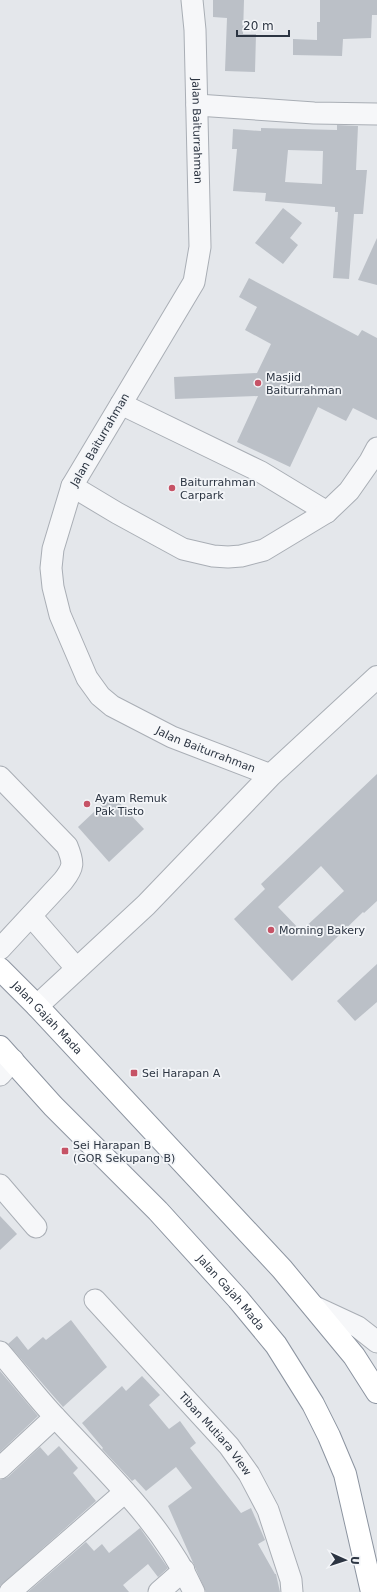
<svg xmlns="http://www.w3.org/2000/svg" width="377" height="1592" font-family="'DejaVu Sans',sans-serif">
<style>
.building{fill:#bbc0c7;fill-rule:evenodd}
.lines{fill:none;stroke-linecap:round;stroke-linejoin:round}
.minor-casing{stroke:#a9aeb5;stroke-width:23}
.tertiary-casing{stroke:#a9aeb5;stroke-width:24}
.trunk-casing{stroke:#8c94a0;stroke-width:24}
.minor{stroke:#f6f7f9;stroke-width:21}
.tertiary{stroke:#f6f7f9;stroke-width:22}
.trunk{stroke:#fff;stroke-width:22}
.poi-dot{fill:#c65366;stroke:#f3f5f8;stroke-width:1.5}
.labels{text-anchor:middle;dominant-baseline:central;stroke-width:3.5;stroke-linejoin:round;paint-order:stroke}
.street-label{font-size:11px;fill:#2c3542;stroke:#f3f5f8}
.poi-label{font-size:11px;fill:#2c3542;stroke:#f3f5f8;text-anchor:start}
</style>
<rect width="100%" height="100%" fill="#e4e7eb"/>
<!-- building -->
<g class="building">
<path d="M213 0H244L243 34H256L255 72 225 71 227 18 213 17Z"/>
<path d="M320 0H377V15H372L371 38 343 39 342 56 293 55V39L317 40V22H320Z"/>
<path d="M337 125 358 126 356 170H367L363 214H354L349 279 333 278 338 212H335V207L265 201 266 193 233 191 237 149H232L233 129 261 131V128L337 130ZM288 150 323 151 322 184 285 182Z"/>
<path d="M283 208 302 223 290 238 298 245 283 264 255 243Z"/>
<path d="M377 238V285L358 280Z"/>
<path d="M249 278 358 336 362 330 377 338V420L353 408 346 421 318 407 290 467 237 442 258 396 175 399 174 377 257 373 271 344 245 330 257 307 239 297Z"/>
<path d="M377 774V901L364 913 363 912 292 981 234 919 265 889 261 884ZM321 866 344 891 301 931 278 907Z"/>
<path d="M112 795 144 829 109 862 78 827Z"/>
<path d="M377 964V1002L355 1021 337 1001Z"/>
<path d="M0 1216 17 1234 0 1250Z"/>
<path d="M71 1320 107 1367 63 1407 8 1344 17 1336 28 1350 43 1337 46 1340Z"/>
<path d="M0 1371 38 1416 0 1452Z"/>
<path d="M142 1376 160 1395 149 1405 169 1429 180 1421 196 1443 190 1448 241 1513 251 1508 265 1540 258 1544 275 1574H276L280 1592H206L168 1506 192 1488 176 1467 146 1491 135 1479 132 1481 102 1449 103 1448 82 1423 122 1386 126 1391Z"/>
<path d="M59 1446 78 1468 73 1473 96 1501 0 1586V1480L8 1477 40 1447 48 1456Z"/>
<path d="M140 1528 168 1568 158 1577 148 1564 123 1585 129 1592H28L86 1542 94 1551 102 1544 109 1553Z"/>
</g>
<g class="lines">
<defs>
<g id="minor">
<path id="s1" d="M192 0 195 30 200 247 194 282 72 486 53 549 51 568 53 587 60 615 87 678 100 696 112 706 172 737 271 775"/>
<path d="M197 105 314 113 377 114"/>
<path d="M121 404 261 472 327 512"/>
<path d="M72 486 117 513 183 549 213 556 228 557 241 556 264 550 327 512 349 491 370 461 377 448"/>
<path d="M0 777 67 846C74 863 74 867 63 881L0 949"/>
<path d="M31 916 77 969"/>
<path d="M0 1075 13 1060"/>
<path d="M0 1185 36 1227"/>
<path id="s2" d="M95 1300 229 1446 249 1474 268 1510 291 1580 292 1592"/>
<path d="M315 1307 358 1327 377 1342"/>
<path d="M0 1352C19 1374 37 1398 57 1419 107 1473 163 1524 194 1592"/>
<path d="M0 1468 55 1417"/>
<path d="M10 1592 125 1492"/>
<path d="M159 1592 184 1570"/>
</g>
<path id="tertiary" d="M37 1006 146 905 271 775 377 677"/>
<g id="trunk">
<path id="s3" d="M0 969 37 1006 282 1269 354 1356 377 1392"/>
<path id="s4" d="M0 1047 53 1106 158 1211 238 1299 276 1345 313 1404 329 1436 345 1474 372 1592"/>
</g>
</defs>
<!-- minor casing -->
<use href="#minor" class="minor-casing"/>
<!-- tertiary casing -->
<use href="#tertiary" class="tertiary-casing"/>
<!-- trunk casing -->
<use href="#trunk" class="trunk-casing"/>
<!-- minor -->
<use href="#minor" class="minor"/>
<!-- tertiary -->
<use href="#tertiary" class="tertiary"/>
<!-- trunk -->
<use href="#trunk" class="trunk"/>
</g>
<!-- markers -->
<g class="poi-dot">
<circle cx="258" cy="383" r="4"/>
<circle cx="172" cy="488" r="4"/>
<circle cx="87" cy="804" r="4"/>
<circle cx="271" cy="930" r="4"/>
<rect x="130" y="1069" width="8" height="8" rx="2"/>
<rect x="61" y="1147" width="8" height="8" rx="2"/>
</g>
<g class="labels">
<!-- street labels -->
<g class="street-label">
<text stroke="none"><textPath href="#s1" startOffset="131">Jalan Baiturrahman</textPath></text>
<text transform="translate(100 440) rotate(-60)">Jalan Baiturrahman</text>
<text stroke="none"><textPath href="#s1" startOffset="863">Jalan Baiturrahman</textPath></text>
<text stroke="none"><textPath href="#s3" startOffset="68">Jalan Gajah Mada</textPath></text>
<text stroke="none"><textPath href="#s4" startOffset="337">Jalan Gajah Mada</textPath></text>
<text stroke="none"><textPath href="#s2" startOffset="180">Tiban Mutiara View</textPath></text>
</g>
<!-- poi labels -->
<g class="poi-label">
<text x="266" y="377">Masjid<tspan x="266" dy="13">Baiturrahman</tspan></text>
<text x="180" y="482">Baiturrahman<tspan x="180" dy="13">Carpark</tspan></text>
<text x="95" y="798">Ayam Remuk<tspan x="95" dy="13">Pak Tisto</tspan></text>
<text x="279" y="930">Morning Bakery</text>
<text x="142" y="1073">Sei Harapan A</text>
<text x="73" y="1145">Sei Harapan B<tspan x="73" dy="13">(GOR Sekupang B)</tspan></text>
</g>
</g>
<!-- north arrow -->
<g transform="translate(345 1560) rotate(93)" stroke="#f3f5f8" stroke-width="3" paint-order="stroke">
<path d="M0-3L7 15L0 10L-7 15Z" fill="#2c3542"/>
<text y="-6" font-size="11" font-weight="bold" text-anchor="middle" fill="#2c3542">U</text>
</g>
<!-- scale -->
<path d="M237 30v6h52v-6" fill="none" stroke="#2c3542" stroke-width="2"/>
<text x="243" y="30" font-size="12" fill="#2c3542" stroke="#f3f5f8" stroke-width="3" paint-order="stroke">20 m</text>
</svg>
